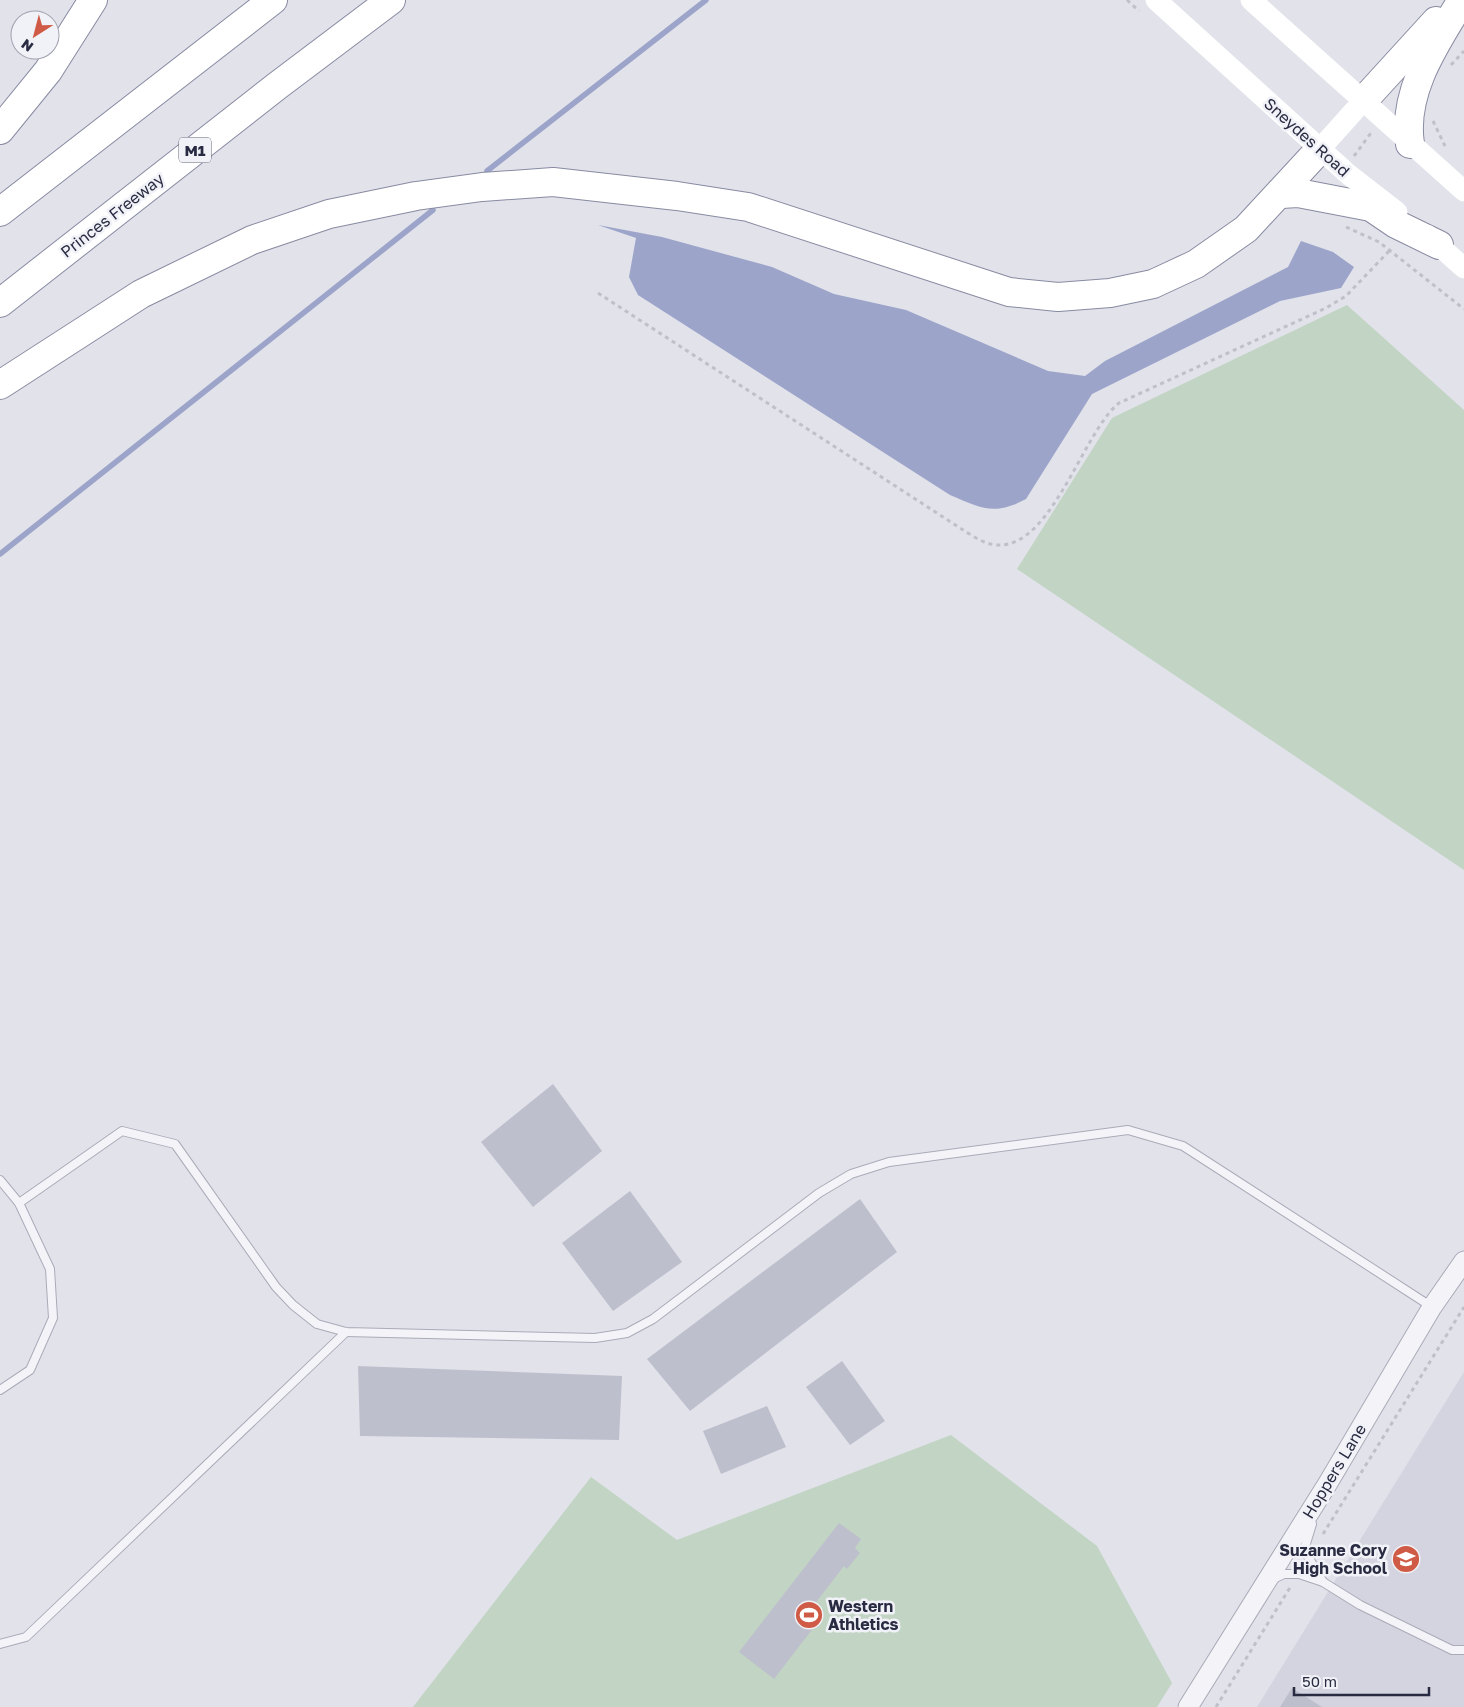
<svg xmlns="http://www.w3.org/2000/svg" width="1464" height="1707" font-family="'Golos Text',sans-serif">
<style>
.built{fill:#d3d4df}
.green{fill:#c2d4c3}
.water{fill:#9ca4ca}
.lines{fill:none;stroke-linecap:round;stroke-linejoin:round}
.stream{stroke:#9ca4ca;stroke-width:5.5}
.building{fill:#bebfcd}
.service-casing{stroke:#aaabb8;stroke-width:10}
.tertiary-casing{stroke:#aaabb8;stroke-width:21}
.motorway-casing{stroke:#888ba1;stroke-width:30}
.path{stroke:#bfc0c9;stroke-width:3;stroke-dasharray:4 4;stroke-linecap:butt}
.service{stroke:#f4f4f8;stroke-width:8}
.tertiary{stroke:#f4f4f8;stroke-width:19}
.secondary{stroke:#fff;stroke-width:21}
.motorway{stroke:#fff;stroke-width:28}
.labels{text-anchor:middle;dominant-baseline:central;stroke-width:5;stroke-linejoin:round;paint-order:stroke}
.shield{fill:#f1f2f7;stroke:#656778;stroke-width:1}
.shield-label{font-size:15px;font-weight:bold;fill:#292b42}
.street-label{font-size:16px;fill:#292b42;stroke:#f1f2f7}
.poi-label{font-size:16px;font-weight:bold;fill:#292b42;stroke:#f1f2f7;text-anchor:end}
</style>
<rect width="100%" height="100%" fill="#e1e2ea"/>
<!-- built -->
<path class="built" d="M1464 1372V1707H1257L1373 1519Z"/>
<!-- green -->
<g class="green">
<path d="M1347 305 1464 410V870L1017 569 1112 418Z"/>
<path d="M951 1435 1097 1546 1172 1683 1157 1707H413L591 1477 677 1540Z"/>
</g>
<!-- water -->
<path class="water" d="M598 225 662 237 772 267 834 294 906 310 1048 371 1085 376 1105 361 1288 267 1301 241 1333 252 1354 267 1341 288 1280 301 1092 394 1026 499C994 516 981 508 950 495L638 295 629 277 636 238Z"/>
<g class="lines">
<!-- stream -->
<g class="stream">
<path d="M487 171 706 0"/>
<path d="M0 554 433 210"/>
</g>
</g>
<!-- building -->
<g class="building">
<path d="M553 1084 602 1151 533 1207 481 1142Z"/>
<path d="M630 1191 682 1262 613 1311 562 1243Z"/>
<path d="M860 1199 897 1252 690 1411 647 1359Z"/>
<path d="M842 1361 885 1421 850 1445 806 1387Z"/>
<path d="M358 1366 622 1376 619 1440 360 1436Z"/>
<path d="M767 1406 786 1447 721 1474 703 1431Z"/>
<path d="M839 1523 861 1539 855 1548 860 1553 847 1569 844 1566 814 1605 824 1614 774 1679 739 1652Z"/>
<path d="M1292 1688 1322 1707H1280Z"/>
</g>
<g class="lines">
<defs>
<g id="service">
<path d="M0 1180 19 1203 50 1269 53 1318 30 1370 0 1390"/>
<path d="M19 1203 122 1131 175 1144 276 1287 293 1305 317 1324 346 1332 595 1338 627 1333 653 1319 819 1193 851 1174 889 1162 1128 1130 1183 1146 1432 1307"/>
<path d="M1312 1524 1304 1550 1323 1582"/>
<path d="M1273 1579 1284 1574H1299L1323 1582 1360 1605 1452 1650H1464"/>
<path d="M0 1644 26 1637 346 1332"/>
</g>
<path id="tertiary" d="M1188 1707 1328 1483 1432 1307 1464 1261"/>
<g id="motorway">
<path d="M1363 101 1436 21"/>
<path d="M0 130 48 71 93 0"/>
<path d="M1410 144C1402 91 1436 43 1462 0"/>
<path d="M1281 194 1298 193 1371 207 1396 224 1439 245"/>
<path d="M0 212 273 0"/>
<path d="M0 303 277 86 391 0"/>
<path d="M0 385 141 294 252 240 329 214 416 196 482 187 553 182 677 196 748 207 1009 292 1058 297 1110 293 1153 284 1196 264 1246 229 1320 149"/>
</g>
</defs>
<!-- service casing -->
<use href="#service" class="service-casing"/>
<!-- tertiary casing -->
<use href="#tertiary" class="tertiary-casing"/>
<!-- motorway casing -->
<use href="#motorway" class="motorway-casing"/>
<!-- path -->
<g class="path">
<path d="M1127 0 1139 11"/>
<path d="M1451 65 1464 51"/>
<path d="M1433 121 1445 146"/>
<path d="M1354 156 1371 133"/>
<path d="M1346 227 1379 242 1464 309"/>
<path d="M598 293 960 528C968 533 978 540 987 543 1048 563 1081 433 1119 403L1326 308 1346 296 1390 250"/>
<path d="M1323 1534 1464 1307"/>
<path d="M1216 1707 1291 1586"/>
</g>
<!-- service -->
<use href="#service" class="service"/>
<!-- tertiary -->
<use href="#tertiary" class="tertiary"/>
<!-- secondary -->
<g class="secondary">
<path d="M1156 0 1348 174 1397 212"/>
<path d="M1251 0 1464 191"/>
<path d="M1320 149 1363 101"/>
<path d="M1427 235 1464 268"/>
</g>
<!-- motorway -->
<use href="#motorway" class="motorway"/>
</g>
<!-- icons -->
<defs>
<symbol id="school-disc" viewBox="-11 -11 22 22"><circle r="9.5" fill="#cf5b46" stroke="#f1f2f7"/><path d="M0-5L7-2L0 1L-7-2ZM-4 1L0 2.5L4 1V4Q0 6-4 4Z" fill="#fff"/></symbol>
<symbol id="stadium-disc" viewBox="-11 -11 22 22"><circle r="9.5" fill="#cf5b46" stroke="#f1f2f7"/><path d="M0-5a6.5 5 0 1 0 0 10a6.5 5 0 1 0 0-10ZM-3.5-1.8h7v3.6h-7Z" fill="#fff"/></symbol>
</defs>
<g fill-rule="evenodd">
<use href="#school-disc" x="1390" y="1543" width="32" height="32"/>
<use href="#stadium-disc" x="793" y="1599" width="32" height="32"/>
</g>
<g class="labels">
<!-- shield labels -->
<rect class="shield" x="179" y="137.5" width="32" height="25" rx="4"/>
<g class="shield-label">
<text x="195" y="150">M1</text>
</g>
<!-- street labels -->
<g class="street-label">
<text transform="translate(1307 137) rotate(42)">Sneydes Road</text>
<text transform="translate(112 215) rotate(-38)">Princes Freeway</text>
<text transform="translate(1334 1471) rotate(-59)">Hoppers Lane</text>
</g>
<!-- poi labels -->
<g class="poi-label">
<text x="1387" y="1550">Suzanne Cory<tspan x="1387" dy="18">High School</tspan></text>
<text x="828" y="1606" text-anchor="start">Western<tspan x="828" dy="18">Athletics</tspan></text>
</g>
</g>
<!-- north arrow -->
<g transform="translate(35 35) rotate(216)"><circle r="24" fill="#f1f2f7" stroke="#a1a2af"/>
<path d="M0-4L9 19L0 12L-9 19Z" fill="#cf5b46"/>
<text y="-8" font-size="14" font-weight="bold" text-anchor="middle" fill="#292b42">N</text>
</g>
<!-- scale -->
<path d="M1294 1687v8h135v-8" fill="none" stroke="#292b42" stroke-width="2.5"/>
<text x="1302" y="1687" font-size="15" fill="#292b42" stroke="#f1f2f7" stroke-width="4" paint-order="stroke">50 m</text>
</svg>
